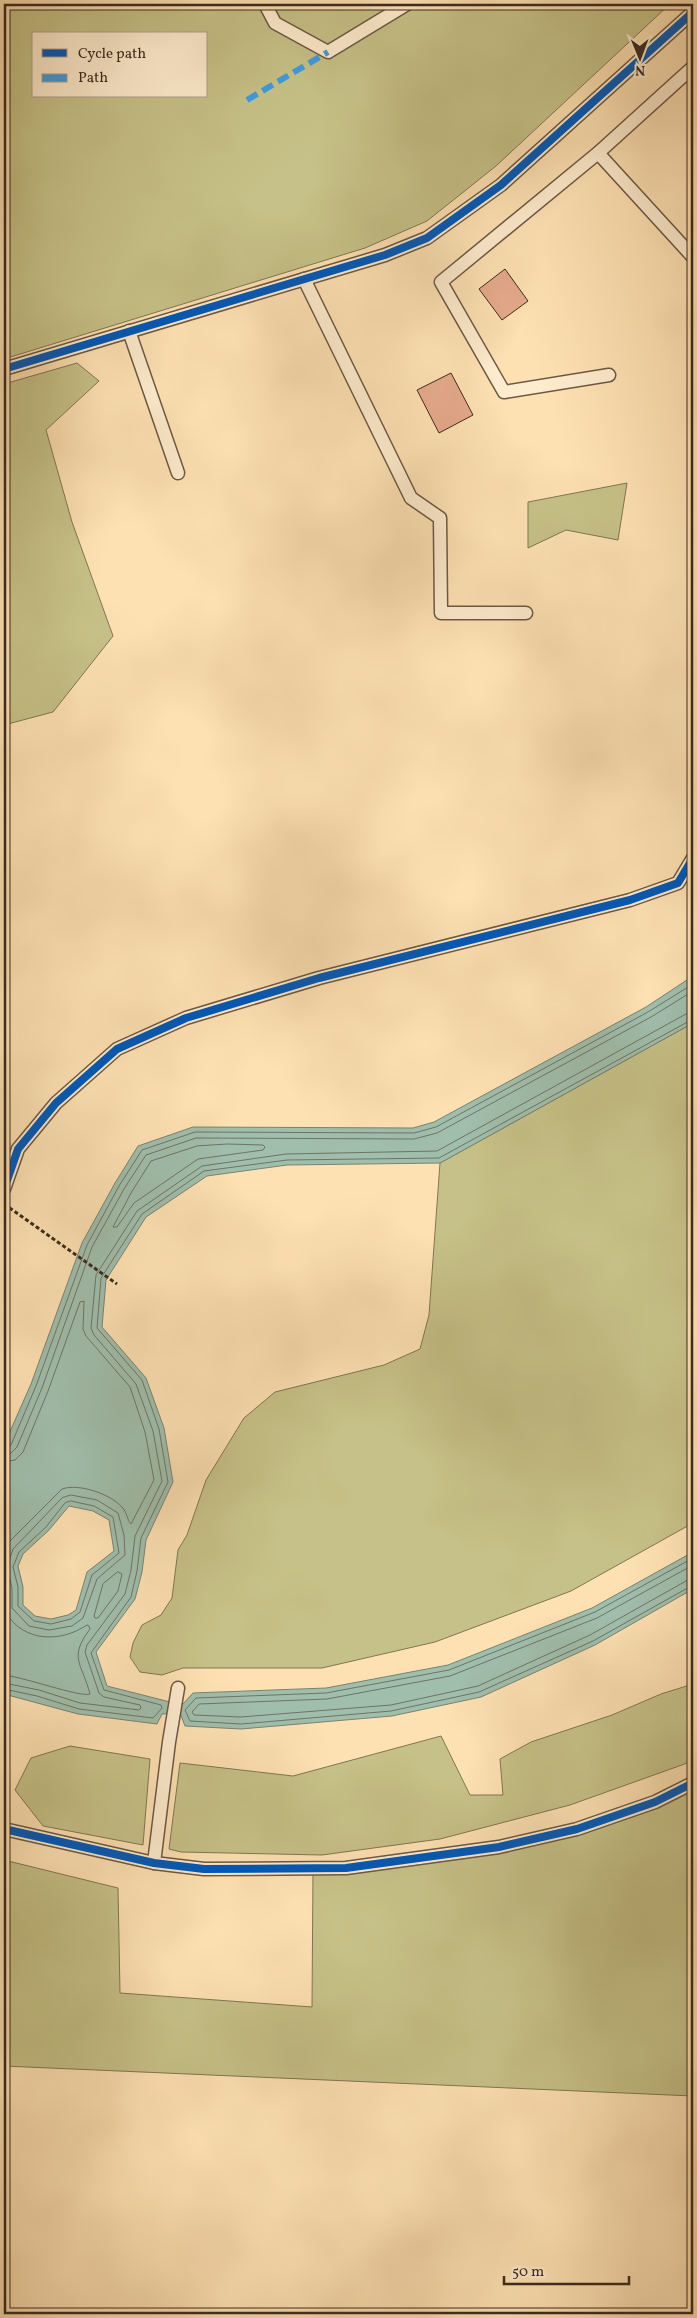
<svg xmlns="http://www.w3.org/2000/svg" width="697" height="2318" font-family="Vollkorn,serif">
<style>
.green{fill:#c6c188;stroke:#807653;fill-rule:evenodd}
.water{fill:#a0beac;stroke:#788373;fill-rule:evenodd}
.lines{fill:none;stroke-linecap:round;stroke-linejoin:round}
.shore{stroke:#6e7465;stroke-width:1}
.building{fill:#e5aa8c;stroke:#3b2b1e}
.minor-casing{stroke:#6c5843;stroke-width:15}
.path{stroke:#3b2b1e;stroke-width:3;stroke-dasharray:4 2.5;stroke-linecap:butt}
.minor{stroke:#feecce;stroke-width:12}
.quiet{stroke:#3f9ce0;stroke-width:6;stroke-dasharray:12 6;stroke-linecap:butt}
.cycleway-casing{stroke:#feecce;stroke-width:11}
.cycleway{stroke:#0057b8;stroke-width:8}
</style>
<rect width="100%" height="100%" fill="#fee1b3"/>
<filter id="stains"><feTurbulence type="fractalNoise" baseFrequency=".004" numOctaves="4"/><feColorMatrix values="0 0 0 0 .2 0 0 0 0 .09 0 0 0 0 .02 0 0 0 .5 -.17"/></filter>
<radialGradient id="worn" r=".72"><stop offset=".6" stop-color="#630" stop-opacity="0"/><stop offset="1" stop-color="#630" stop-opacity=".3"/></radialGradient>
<!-- green -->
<g class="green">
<path d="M4 4H670L496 166 427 221 365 248 4 359ZM34 34H206V96H34Z"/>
<path d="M77 363 99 381 46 430 72 522 113 636 53 712 4 725V384Z"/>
<path d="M627 483 618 540 566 530 528 548V502Z"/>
<path d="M693 1023V1523L571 1591 435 1642 322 1668H183L162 1675 140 1672 130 1657 133 1643 142 1625 161 1615 172 1598 178 1550 187 1535 206 1480 244 1418 275 1392 384 1365 420 1349 429 1315 440 1163Z"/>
<path d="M693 1684V1761L570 1805 440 1839 322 1855 181 1852 169 1849 180 1763 293 1776 441 1736 470 1795H503L500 1759 531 1742 612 1715 661 1694Z"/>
<path d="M70 1746 150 1759 143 1845 43 1826 15 1790 31 1758Z"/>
<path d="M693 1783V2096L4 2066V1860L118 1888 120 1993 312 2007 313 1868H346L577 1829Z"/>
</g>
<!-- water -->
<path class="water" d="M693 976V1023L440 1163 287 1165 207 1176 146 1217 106 1280 102 1327 146 1378 164 1428 173 1482 146 1540 142 1572 135 1599 96 1652 107 1686 182 1705 193 1693 326 1688 448 1665 592 1608 693 1552V1589L595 1645 481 1697 392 1716 241 1729 185 1726 180 1713 162 1714 157 1724 78 1714 4 1694V1453L8 1436 31 1384 82 1243 115 1183 138 1146 193 1127 413 1128 434 1122 646 1007ZM69 1506 93 1511 109 1520 114 1551 87 1572 76 1610 68 1615 51 1619 35 1616 23 1605V1587L18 1566 23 1554 49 1530Z"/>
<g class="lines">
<!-- shore -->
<g class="shore">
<path d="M228 1144 263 1145 265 1147 263 1150 198 1159 134 1203 117 1227H113L131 1193 151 1161 197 1146Z"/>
<path d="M4 1449 11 1445 36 1386 87 1245 119 1186 142 1150 195 1132 414 1133 436 1127 648 1012 693 984"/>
<path d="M4 1455 11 1453 17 1447 42 1388 92 1247 124 1189 146 1155 196 1138 414 1139 437 1133 651 1017 693 991"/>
<path d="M4 1462 15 1460 23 1452 48 1391 80 1302 84 1301 83 1329 86 1336 130 1387 145 1432 154 1480 131 1524C127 1520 127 1512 122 1507 110 1494 79 1483 62 1489L10 1541 4 1552"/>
<path d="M71 1495 97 1500 118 1513 124 1535 125 1555 97 1579 83 1618 72 1626 49 1630 29 1626 12 1608V1588L7 1567 13 1549 62 1498Z"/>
<path d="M71 1501 94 1506 113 1517 119 1553 92 1575 80 1612 71 1619 51 1624 34 1621 18 1606V1587L13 1567 19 1552 46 1527 65 1503Z"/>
<path d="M693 1558 595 1612 449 1670 326 1693 196 1698 185 1710 190 1721 241 1724 391 1711 479 1692 593 1641 693 1585"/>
<path d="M693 1565 597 1618 450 1676 327 1699 199 1704 192 1712 194 1715 241 1717 391 1705 478 1686 590 1635 686 1581 693 1579"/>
<path d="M118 1572 122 1574 118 1591 98 1618H95L94 1616 103 1584Z"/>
<path d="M4 1586 6 1613C24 1642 60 1643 87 1625L89 1626 90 1629C68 1658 82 1663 90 1694 82 1698 20 1676 4 1675"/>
<path d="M4 1683 39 1690 80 1703 139 1710 141 1708 140 1705 104 1697 99 1693 85 1652 87 1645 125 1594 131 1570 135 1536 162 1481 153 1431 136 1384 94 1335 91 1328 96 1275 137 1211 202 1166 286 1154 437 1151 686 1014 693 1012"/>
<path d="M4 1689 37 1696 79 1709 153 1718 162 1708 161 1705 104 1690 91 1653 131 1597 137 1571 141 1538 168 1482 159 1429 142 1380 97 1328 101 1278 142 1214 204 1171 287 1160 439 1158 693 1019"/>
</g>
</g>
<!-- building -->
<g class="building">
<path d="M505 269 528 301 502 320 479 289Z"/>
<path d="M451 373 473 415 439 433 417 390Z"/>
</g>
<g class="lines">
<defs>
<g id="minor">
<path d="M265 4 275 23 328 52 407 4"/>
<path d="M598 153 693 257"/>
<path d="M304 279 411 498 440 518 441 613H526"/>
<path d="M129 331 178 473"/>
<path d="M4 369 385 255 427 238 501 185 693 12"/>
<path d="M609 375 504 392 441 282 598 153 693 67"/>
<path d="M4 1189 18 1149 56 1103 117 1049 186 1018 319 978 630 900 678 883 693 858"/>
<path d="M4 1829 154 1863 204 1869 346 1868 499 1847 577 1829 655 1802 693 1783"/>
<path d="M154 1863 169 1742 178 1688"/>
</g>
</defs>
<!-- minor casing -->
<use href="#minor" class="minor-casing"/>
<!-- path -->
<path class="path" d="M4 1204 117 1284"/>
<!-- minor -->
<use href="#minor" class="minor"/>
<!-- quiet -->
<path class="quiet" d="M247 100 328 52"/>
<defs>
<g id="cycleway">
<path d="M4 369 385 255 427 238 501 185 693 12"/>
<path d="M4 1189 18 1149 56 1103 117 1049 186 1018 319 978 630 900 678 883 693 858"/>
<path d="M4 1829 154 1863 204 1869 346 1868 499 1847 577 1829 655 1802 693 1783"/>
</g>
</defs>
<!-- cycleway casing -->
<use href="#cycleway" class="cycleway-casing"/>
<!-- cycleway -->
<use href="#cycleway" class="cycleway"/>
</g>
<!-- margin -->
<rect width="697" height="2318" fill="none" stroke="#fee1b3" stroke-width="20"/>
<rect x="5" y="5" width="687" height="2308" fill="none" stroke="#3b2b1e" stroke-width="2.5"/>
<rect x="10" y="10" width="677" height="2298" fill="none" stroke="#3b2b1e"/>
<!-- legend -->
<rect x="32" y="32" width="175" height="65" fill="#feecce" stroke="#b09f88"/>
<rect x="42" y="49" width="25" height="8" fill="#0057b8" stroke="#b09f88"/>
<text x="78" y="58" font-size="15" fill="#3b2b1e">Cycle path</text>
<rect x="42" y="74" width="25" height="8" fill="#3f9ce0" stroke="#b09f88"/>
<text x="78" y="82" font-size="15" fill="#3b2b1e">Path</text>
<!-- north arrow -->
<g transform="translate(640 58) rotate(179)" stroke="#feecce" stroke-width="4" paint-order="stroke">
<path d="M0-4L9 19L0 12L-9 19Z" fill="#3b2b1e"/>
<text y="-8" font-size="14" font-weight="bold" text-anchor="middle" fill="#3b2b1e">N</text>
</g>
<!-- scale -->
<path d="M504 2276v8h125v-8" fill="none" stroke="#3b2b1e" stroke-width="2.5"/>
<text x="512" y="2276" font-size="15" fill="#3b2b1e" stroke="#feecce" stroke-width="4" paint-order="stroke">50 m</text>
<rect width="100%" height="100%" filter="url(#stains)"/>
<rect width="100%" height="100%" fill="url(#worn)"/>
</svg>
